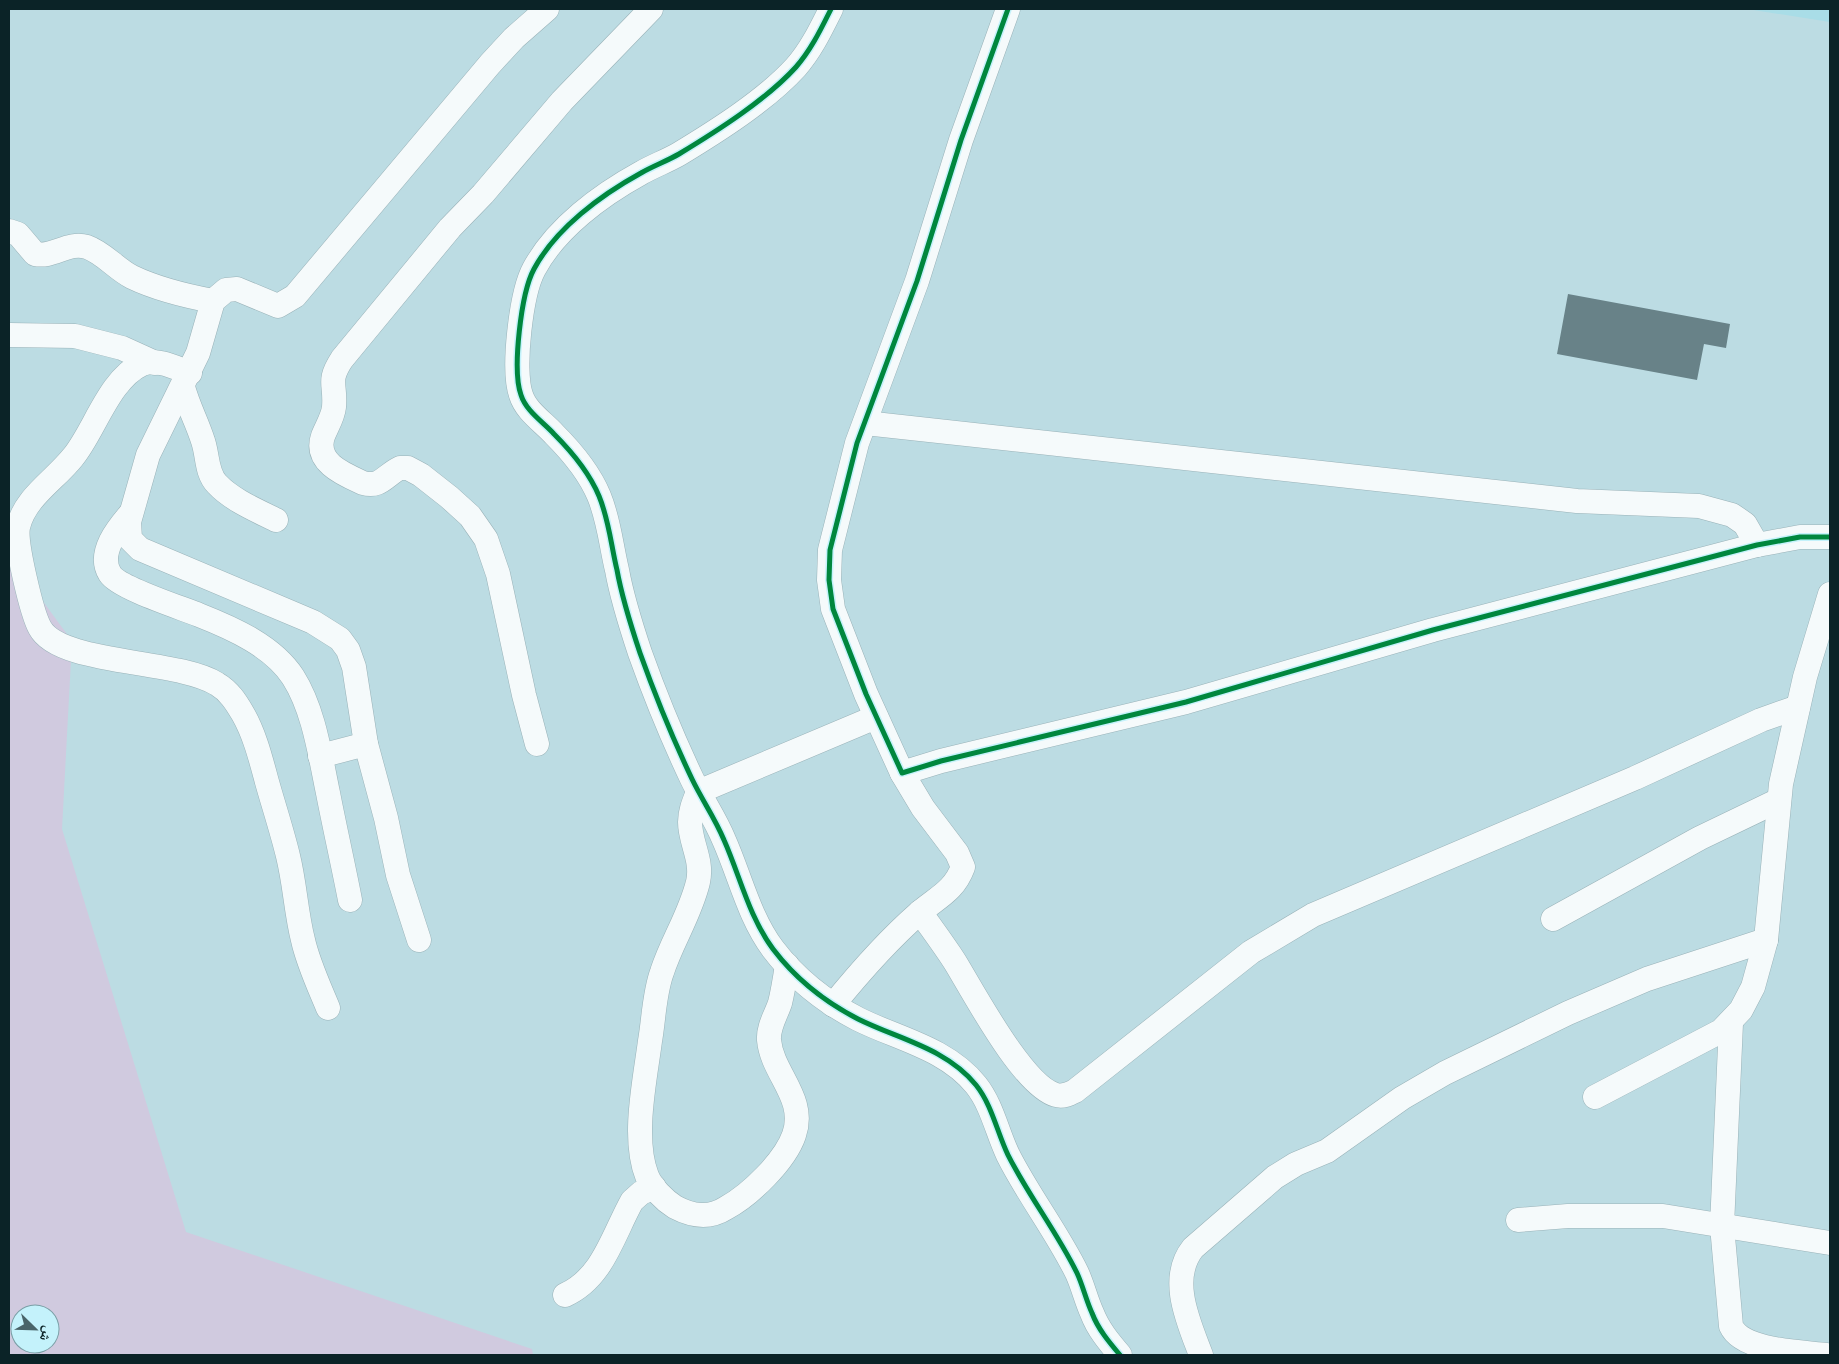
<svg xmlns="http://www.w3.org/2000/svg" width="1839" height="1364" font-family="'Zilla Slab','Noto Naskh Arabic',serif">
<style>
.built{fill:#a9dde7}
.green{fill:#d0cadf;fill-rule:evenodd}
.building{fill:#688288}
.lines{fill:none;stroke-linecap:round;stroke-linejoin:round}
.minor-casing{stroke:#99b2b8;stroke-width:25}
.minor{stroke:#f5fafb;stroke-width:24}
.cycleway-casing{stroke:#c4f2fb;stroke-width:8}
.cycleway{stroke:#00873e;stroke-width:5}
</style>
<rect width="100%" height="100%" fill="#bcdce3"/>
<!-- built -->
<path class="built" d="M1747 9H1830V23V22Z"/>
<!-- green -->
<path class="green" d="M9 555 72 641 62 829 186 1232 532 1349 533 1355H9ZM20 1314H50V1344H20Z"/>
<!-- building -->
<path class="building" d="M1568 294 1730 324 1726 348 1704 344 1697 380 1557 354Z"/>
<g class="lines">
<defs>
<g id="minor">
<path d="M831 9C821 29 811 50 796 67 766 100 717 131 679 154 667 161 653 166 641 173 601 195 556 228 534 269 521 293 512 370 521 395 526 411 543 422 554 434 572 452 589 472 599 496 609 520 611 545 617 570 622 598 631 626 640 653 655 695 673 739 692 779 702 800 715 818 724 840 740 876 749 917 773 949 795 978 825 1002 858 1019 898 1039 946 1048 976 1085 992 1105 997 1132 1008 1155 1028 1195 1057 1232 1077 1273 1083 1286 1086 1300 1092 1313 1098 1329 1109 1342 1120 1355"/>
<path d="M1008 9 961 140 917 281 857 443 830 550 829 580 833 609 866 694 902 773 941 761 1186 702 1433 630 1757 545 1800 537H1830"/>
<path d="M9 231 18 234 35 254C53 258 68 241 87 247 104 253 116 269 132 277 157 289 186 296 213 301"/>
<path d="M9 335 75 336 122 348 155 363"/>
<path d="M190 373C176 368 157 358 142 364 109 379 94 432 73 457 55 480 25 497 18 527 15 543 32 614 40 628 60 665 177 659 217 684 229 691 236 702 243 714 255 735 261 760 267 782 274 807 282 831 288 856 295 884 296 913 303 940 308 963 319 986 328 1008"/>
<path d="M183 387C188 406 197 422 203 441 208 455 206 473 217 484 232 500 256 510 276 520"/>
<path d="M865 423 1577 501 1699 506 1732 515 1745 524 1757 545"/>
<path d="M131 513C118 528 97 553 110 574 119 588 182 608 199 615 232 628 273 646 293 677 314 710 320 755 328 793 335 829 343 864 350 900"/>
<path d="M537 744 524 695 498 574 486 539 470 516 449 497 421 475 408 468H400C385 475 381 488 363 483 343 474 314 462 323 436 327 426 333 417 334 407 336 383 327 382 342 359L450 228 483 194 562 101 651 9"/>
<path d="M320 756 366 744"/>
<path d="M920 912C932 929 944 945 955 962 974 993 1023 1086 1056 1095 1063 1097 1069 1094 1075 1091L1251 952 1313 915 1635 778 1761 720 1798 707"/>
<path d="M1553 919 1700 838 1779 800"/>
<path d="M419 940 398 875 386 818 366 744 354 667 348 650 340 639 313 622 140 549 130 539 129 522 148 455 198 353 213 301 226 290 237 289 278 306 295 296 490 64 514 38 547 9"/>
<path d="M787 965C785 978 783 991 780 1003 776 1015 768 1027 769 1040 772 1074 807 1098 794 1135 785 1161 750 1195 726 1208 709 1219 692 1216 675 1207 664 1200 652 1188 647 1176 632 1138 645 1080 650 1041 654 1018 654 994 662 972 672 941 690 915 698 882 703 860 690 843 690 822 690 811 694 802 698 792L876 717"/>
<path d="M833 1005C859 973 888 940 919 913 938 897 954 891 963 867L957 853 923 808 902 773"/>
<path d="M1731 1023 1722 1226 1731 1326C1742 1351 1801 1352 1826 1355"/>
<path d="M1595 1097 1721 1031 1741 1010 1753 987 1766 940 1781 784 1805 677 1830 594"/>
<path d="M1518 1220 1568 1216H1663L1830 1243"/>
<path d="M565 1295C603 1278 613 1235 632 1201L641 1193 654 1187"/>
<path d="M1201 1355C1189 1323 1168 1279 1193 1248L1275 1177 1296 1164 1327 1151 1402 1098 1445 1073 1568 1013 1647 979 1766 940"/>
</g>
</defs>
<!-- minor casing -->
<use href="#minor" class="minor-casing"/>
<!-- minor -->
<use href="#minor" class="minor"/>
<defs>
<g id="cycleway">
<path d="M831 9C821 29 811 50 796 67 766 100 717 131 679 154 667 161 653 166 641 173 601 195 556 228 534 269 521 293 512 370 521 395 526 411 543 422 554 434 572 452 589 472 599 496 609 520 611 545 617 570 622 598 631 626 640 653 655 695 673 739 692 779 702 800 715 818 724 840 740 876 749 917 773 949 795 978 825 1002 858 1019 898 1039 946 1048 976 1085 992 1105 997 1132 1008 1155 1028 1195 1057 1232 1077 1273 1083 1286 1086 1300 1092 1313 1098 1329 1109 1342 1120 1355"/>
<path d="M1008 9 961 140 917 281 857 443 830 550 829 580 833 609 866 694 902 773 941 761 1186 702 1433 630 1757 545 1800 537H1830"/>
</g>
</defs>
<!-- cycleway casing -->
<use href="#cycleway" class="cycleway-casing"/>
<!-- cycleway -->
<use href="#cycleway" class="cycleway"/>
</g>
<!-- border -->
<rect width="1839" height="1364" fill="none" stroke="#0b2327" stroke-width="20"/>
<!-- north arrow -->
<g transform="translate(35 1329) rotate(113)"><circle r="24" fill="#c4f2fb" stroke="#7a9fa6"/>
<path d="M0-4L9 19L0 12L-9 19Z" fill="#496469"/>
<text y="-8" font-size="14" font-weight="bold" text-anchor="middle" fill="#0b2327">ش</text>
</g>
</svg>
